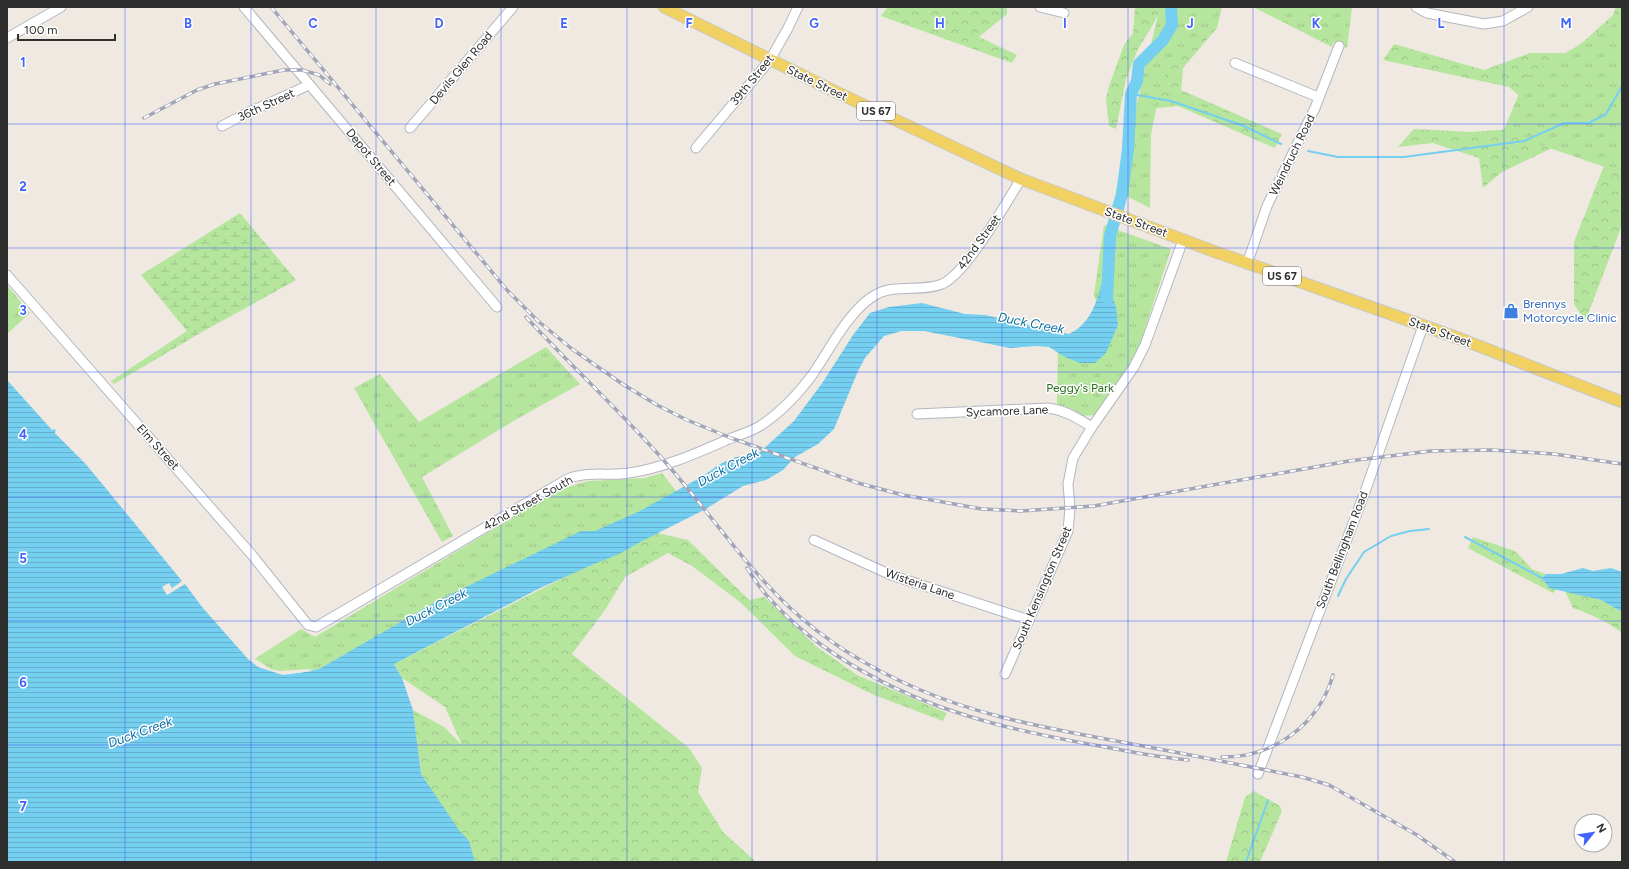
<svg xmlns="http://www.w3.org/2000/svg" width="1629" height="869" font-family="Figtree,sans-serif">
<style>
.forest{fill:url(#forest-crowns)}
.wetland{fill:url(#wetland-marsh)}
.park{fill:url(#park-tufts)}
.water{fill:url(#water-rules)}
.pier{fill:#efe9e1}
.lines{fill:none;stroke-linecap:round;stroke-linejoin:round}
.stream{stroke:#75cff0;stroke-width:2}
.river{stroke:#75cff0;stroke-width:12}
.minor-casing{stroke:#b4b7c1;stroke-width:11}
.major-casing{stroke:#c9c9c9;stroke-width:13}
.minor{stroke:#fff;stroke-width:9}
.major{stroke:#f2d163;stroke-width:11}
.rail-casing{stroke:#a3a6b8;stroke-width:3.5}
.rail{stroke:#fff;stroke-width:2;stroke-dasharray:6;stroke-linecap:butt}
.grid{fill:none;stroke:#4264fb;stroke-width:1;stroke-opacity:0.55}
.labels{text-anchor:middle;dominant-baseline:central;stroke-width:3;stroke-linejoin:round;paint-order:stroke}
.shield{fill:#fff;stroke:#6d6d6d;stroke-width:1}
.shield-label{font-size:11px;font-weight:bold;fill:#2e2e2e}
.street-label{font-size:12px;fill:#2e2e2e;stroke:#fff}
.shop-label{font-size:12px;fill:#366cbe;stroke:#fff;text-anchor:start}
.park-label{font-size:12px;fill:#2c6e1b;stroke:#fff}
.water-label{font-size:13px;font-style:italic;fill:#0d6fa3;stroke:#fff}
.grid-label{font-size:13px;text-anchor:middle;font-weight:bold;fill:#4264fb;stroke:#fff;stroke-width:3;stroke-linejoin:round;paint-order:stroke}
</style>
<defs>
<pattern id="forest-crowns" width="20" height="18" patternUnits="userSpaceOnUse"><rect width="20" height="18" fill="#b6e59e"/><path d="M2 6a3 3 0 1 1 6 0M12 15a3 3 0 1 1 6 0" fill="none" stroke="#9dc588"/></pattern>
<pattern id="wetland-marsh" width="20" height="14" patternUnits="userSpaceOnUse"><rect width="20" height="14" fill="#b6e59e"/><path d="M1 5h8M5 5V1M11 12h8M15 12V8" fill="none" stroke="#9dc588"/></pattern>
<pattern id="park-tufts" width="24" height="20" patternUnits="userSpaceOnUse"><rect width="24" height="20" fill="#b6e59e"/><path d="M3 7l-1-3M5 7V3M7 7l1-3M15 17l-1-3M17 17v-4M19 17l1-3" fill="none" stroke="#9dc588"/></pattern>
<pattern id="water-rules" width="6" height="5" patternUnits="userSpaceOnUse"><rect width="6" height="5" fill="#75cff0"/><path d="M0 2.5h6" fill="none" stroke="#66b2ce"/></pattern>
</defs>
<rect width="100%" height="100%" fill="#efe9e1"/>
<!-- forest -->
<g class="forest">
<path d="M888 7H1007V14L979 37 1017 55 1012 63 881 16Z"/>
<path d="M1135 7H1162L1151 28 1138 49 1126 79 1116 129 1109 126 1106 99 1109 86 1124 45 1133 33Z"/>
<path d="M1184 7H1222L1217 28 1183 68 1181 90 1282 134 1275 148 1178 106 1156 108 1132 132 1146 65 1181 25Z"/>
<path d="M1253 7H1301L1335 35 1332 47Z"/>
<path d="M1616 7H1622V225L1585 322 1574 304V242L1607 158 1552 148 1502 172 1483 188 1479 158 1433 143 1398 147 1414 129 1471 132 1511 129 1530 105 1509 87 1383 60 1394 44 1484 70 1530 53H1571L1613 15Z"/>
<path d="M653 532 688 540 749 600 764 597 817 647 857 675 947 713 943 721 874 695 795 656 740 602 692 566 668 553 625 577 605 610 572 654 689 748 702 768 698 792 723 832 756 862H475L421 774 413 710 444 727 462 745 445 707 402 678 394 664Z"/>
<path d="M1473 537 1515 551 1533 570 1546 574 1542 578 1549 587 1557 589 1553 593 1468 548Z"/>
<path d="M1565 591 1601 600 1622 612V633C1608 622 1591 614 1573 608Z"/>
<path d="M1254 791 1280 806 1282 811 1260 862H1226L1245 797Z"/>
</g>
<!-- wetland -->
<path class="wetland" d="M240 213 296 280 202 332 114 384 111 381 187 331 141 275Z"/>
<!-- park -->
<g class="park">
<path d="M1160 7H1222L1213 27 1194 47 1166 70 1163 82 1167 88 1267 130 1272 137 1160 90 1151 134 1150 208 1116 191Z"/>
<path d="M1253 7H1352L1347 48 1335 43Z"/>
<path d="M1622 19V153L1616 171 1503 132 1526 77Z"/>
<path d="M1104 225 1171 249 1139 347 1128 367 1094 415 1083 416 1072 409 1057 404 1058 348 1104 324 1094 295Z"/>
<path d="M7 285 30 313 7 334Z"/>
<path d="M546 347 580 384 515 420 422 477 453 536 442 542 354 388 380 374 419 422Z"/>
<path d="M662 473 689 508 394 664 345 654 319 669 300 672 279 673 271 671 253 660 301 629 315 637 562 488 589 481 645 478Z"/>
</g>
<!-- water -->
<g class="water">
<path d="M1103 281H1107L1116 307 1118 325 1106 353 1095 363H1080L1065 357 1049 347 1036 346 1010 348 924 331H902L884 336 865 358 858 371 834 429 818 444 795 457 783 470 766 480 743 486 704 510 644 540 617 555 594 564 538 589 394 664 402 678 413 710 421 774 459 830 469 841 475 862H7V378L52 429 55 428 56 430 55 433 85 463 253 660C259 664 266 669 272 671 287 676 305 672 319 669L439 600 581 531H595L640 511 703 476 720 464 736 457 758 454 794 421 823 382 853 335 870 313 889 307 922 303 965 314 985 315 1069 334C1084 327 1092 314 1097 299 1100 292 1100 287 1103 281Z"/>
<path d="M1583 568 1593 571 1611 568 1622 572V612L1601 600 1549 588 1542 578 1546 574H1561Z"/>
</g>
<!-- pier -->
<path class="pier" d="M7 376 53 427H56L58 430V432L86 461 151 538 175 565 185 570 202 575 206 579 211 600 216 612 254 658 271 669 280 671 309 669 312 671 283 675 258 667 248 659 202 607 185 584 167 595 162 587 169 583 172 588 182 581 85 463 55 433 56 431 55 429 52 430 7 380Z"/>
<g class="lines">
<!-- stream -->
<g class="stream">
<path d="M1131 94 1171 101 1244 126 1281 144"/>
<path d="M1308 151 1338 157H1404L1524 141 1564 123H1589L1606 114 1622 86"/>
<path d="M1465 537 1542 578"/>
<path d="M1338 596 1346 579 1364 552 1391 536 1410 531 1429 529"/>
<path d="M1246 862 1268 800"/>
</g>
<!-- river -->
<path class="river" d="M1107 298 1110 236 1122 194 1128 149 1131 94 1137 81 1139 64 1163 40 1172 25 1171 7"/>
<defs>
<g id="minor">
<path d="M244 7 497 307"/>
<path d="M1040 7 1064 13"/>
<path d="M1416 7 1427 13 1484 24 1503 21 1528 7"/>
<path d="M7 38 61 7"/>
<path d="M1235 63 1318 97"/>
<path d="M222 126 243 115 309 85"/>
<path d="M410 128 513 7"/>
<path d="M696 148 770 60 788 28 798 7"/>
<path d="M1247 264 1267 206 1315 108 1339 46"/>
<path d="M7 275 252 555 308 625 316 627 564 481C568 479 573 476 578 476 594 472 612 476 629 473 664 468 697 453 729 439 739 435 750 432 760 426 780 413 799 393 813 374 830 349 850 308 877 294 895 284 924 292 942 284 966 274 1006 203 1021 179"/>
<path d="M917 414 1048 408C1065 410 1077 418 1092 427"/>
<path d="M814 540 891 575 1029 620"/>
<path d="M1005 674 1068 531 1070 508 1068 484 1073 458 1092 427 1134 367 1145 345 1183 240"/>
<path d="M1258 774 1366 489 1423 326"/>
</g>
<path id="major" d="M664 7 832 90 1021 179 1213 251 1461 339 1622 402"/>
</defs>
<!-- minor casing -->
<use href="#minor" class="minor-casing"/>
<!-- major casing -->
<use href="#major" class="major-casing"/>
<!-- minor -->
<use href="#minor" class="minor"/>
<!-- major -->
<use href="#major" class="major"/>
<defs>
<g id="rail">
<path d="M271 7 507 290 538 321 572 349 624 385 657 405 687 420 731 438 858 483 903 495 982 509 1021 511 1094 506 1349 461 1431 451 1491 450 1523 452 1554 454 1622 464"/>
<path d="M144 118 197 90 215 84 284 70H302L319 75 330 84"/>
<path d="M526 317C572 367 622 413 667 464 708 511 743 563 788 606 825 641 871 669 918 689 971 712 1027 724 1084 735 1138 745 1192 755 1245 766"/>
<path d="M747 568C754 579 761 590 770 599 820 655 898 695 968 716 1006 728 1045 736 1083 743 1118 749 1152 757 1188 760"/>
<path d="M1222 757C1274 758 1319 724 1333 675"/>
<path d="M1241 765 1302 777 1329 785 1417 835 1455 862"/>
</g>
</defs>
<!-- rail casing -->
<use href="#rail" class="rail-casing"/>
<!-- rail -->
<use href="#rail" class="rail"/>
</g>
<!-- grid -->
<path class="grid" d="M125 7V862M251 7V862M376 7V862M501 7V862M627 7V862M752 7V862M877 7V862M1002 7V862M1128 7V862M1253 7V862M1378 7V862M1504 7V862M7 124H1622M7 248H1622M7 372H1622M7 497H1622M7 621H1622M7 745H1622"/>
<!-- icons -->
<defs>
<symbol id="shop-bare" viewBox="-9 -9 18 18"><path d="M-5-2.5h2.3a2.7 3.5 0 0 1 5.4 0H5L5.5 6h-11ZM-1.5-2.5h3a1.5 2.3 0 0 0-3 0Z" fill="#3f7fe0" stroke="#fff" stroke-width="2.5" paint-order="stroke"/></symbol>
</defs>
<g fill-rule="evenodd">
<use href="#shop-bare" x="1500" y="300" width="22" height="22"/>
</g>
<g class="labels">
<!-- shield labels -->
<g class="shield">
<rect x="857" y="102" width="38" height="18" rx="3"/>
<rect x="1263" y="267" width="38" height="18" rx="3"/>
</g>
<g class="shield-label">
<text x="876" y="111">US 67</text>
<text x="1282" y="276">US 67</text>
</g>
<!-- street labels -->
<g class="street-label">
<text transform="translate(461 68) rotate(-50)">Devils Glen Road</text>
<text transform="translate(752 80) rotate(-51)">39th Street</text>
<text transform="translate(817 83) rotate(26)">State Street</text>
<text transform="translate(266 105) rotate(-25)">36th Street</text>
<text transform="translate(1292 155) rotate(-64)">Weindruch Road</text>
<text transform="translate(371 157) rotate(50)">Depot Street</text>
<text transform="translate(1136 222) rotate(20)">State Street</text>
<text transform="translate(979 242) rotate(-54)">42nd Street</text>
<text transform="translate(1440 332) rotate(20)">State Street</text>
<text transform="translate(1007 411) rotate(-2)">Sycamore Lane</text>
<text transform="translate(158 447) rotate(48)">Elm Street</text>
<text transform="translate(528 503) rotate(-29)">42nd Street South</text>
<text transform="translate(1342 550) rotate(-69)">South Bellingham Road</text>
<text transform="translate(920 584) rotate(19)">Wisteria Lane</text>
<text transform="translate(1042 588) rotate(-67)">South Kensington Street</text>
</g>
<!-- shop labels -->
<g class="shop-label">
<text x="1523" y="304">Brennys<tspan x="1523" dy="14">Motorcycle Clinic</tspan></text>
</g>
<!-- park labels -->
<g class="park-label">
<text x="1080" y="388">Peggy's Park</text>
</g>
<!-- water labels -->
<g class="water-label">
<text transform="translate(1031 323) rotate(11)">Duck Creek</text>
<text transform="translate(728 467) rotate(-28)">Duck Creek</text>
<text transform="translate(436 607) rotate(-27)">Duck Creek</text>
<text transform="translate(140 732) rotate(-20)">Duck Creek</text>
</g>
</g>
<g class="grid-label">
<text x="188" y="28">B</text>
<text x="313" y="28">C</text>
<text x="439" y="28">D</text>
<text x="564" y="28">E</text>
<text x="689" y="28">F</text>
<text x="814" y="28">G</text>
<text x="940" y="28">H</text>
<text x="1065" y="28">I</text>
<text x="1190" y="28">J</text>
<text x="1316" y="28">K</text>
<text x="1441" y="28">L</text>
<text x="1566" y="28">M</text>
<text x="23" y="67">1</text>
<text x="23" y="191">2</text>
<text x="23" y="315">3</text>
<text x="23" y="439">4</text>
<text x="23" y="563">5</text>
<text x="23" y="687">6</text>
<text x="23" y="811">7</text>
</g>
<!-- border -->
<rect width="1629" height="869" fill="none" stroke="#2e2e2e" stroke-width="16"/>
<!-- north arrow -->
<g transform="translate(1593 833) rotate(60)"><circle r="19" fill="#ffffff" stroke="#ababab"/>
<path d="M0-3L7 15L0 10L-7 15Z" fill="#4264fb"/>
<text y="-6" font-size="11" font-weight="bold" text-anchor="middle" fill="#2e2e2e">N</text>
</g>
<!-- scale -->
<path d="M18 34v6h97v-6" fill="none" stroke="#2e2e2e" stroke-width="2"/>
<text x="24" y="34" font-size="12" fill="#2e2e2e" stroke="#ffffff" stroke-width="3" paint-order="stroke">100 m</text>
</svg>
